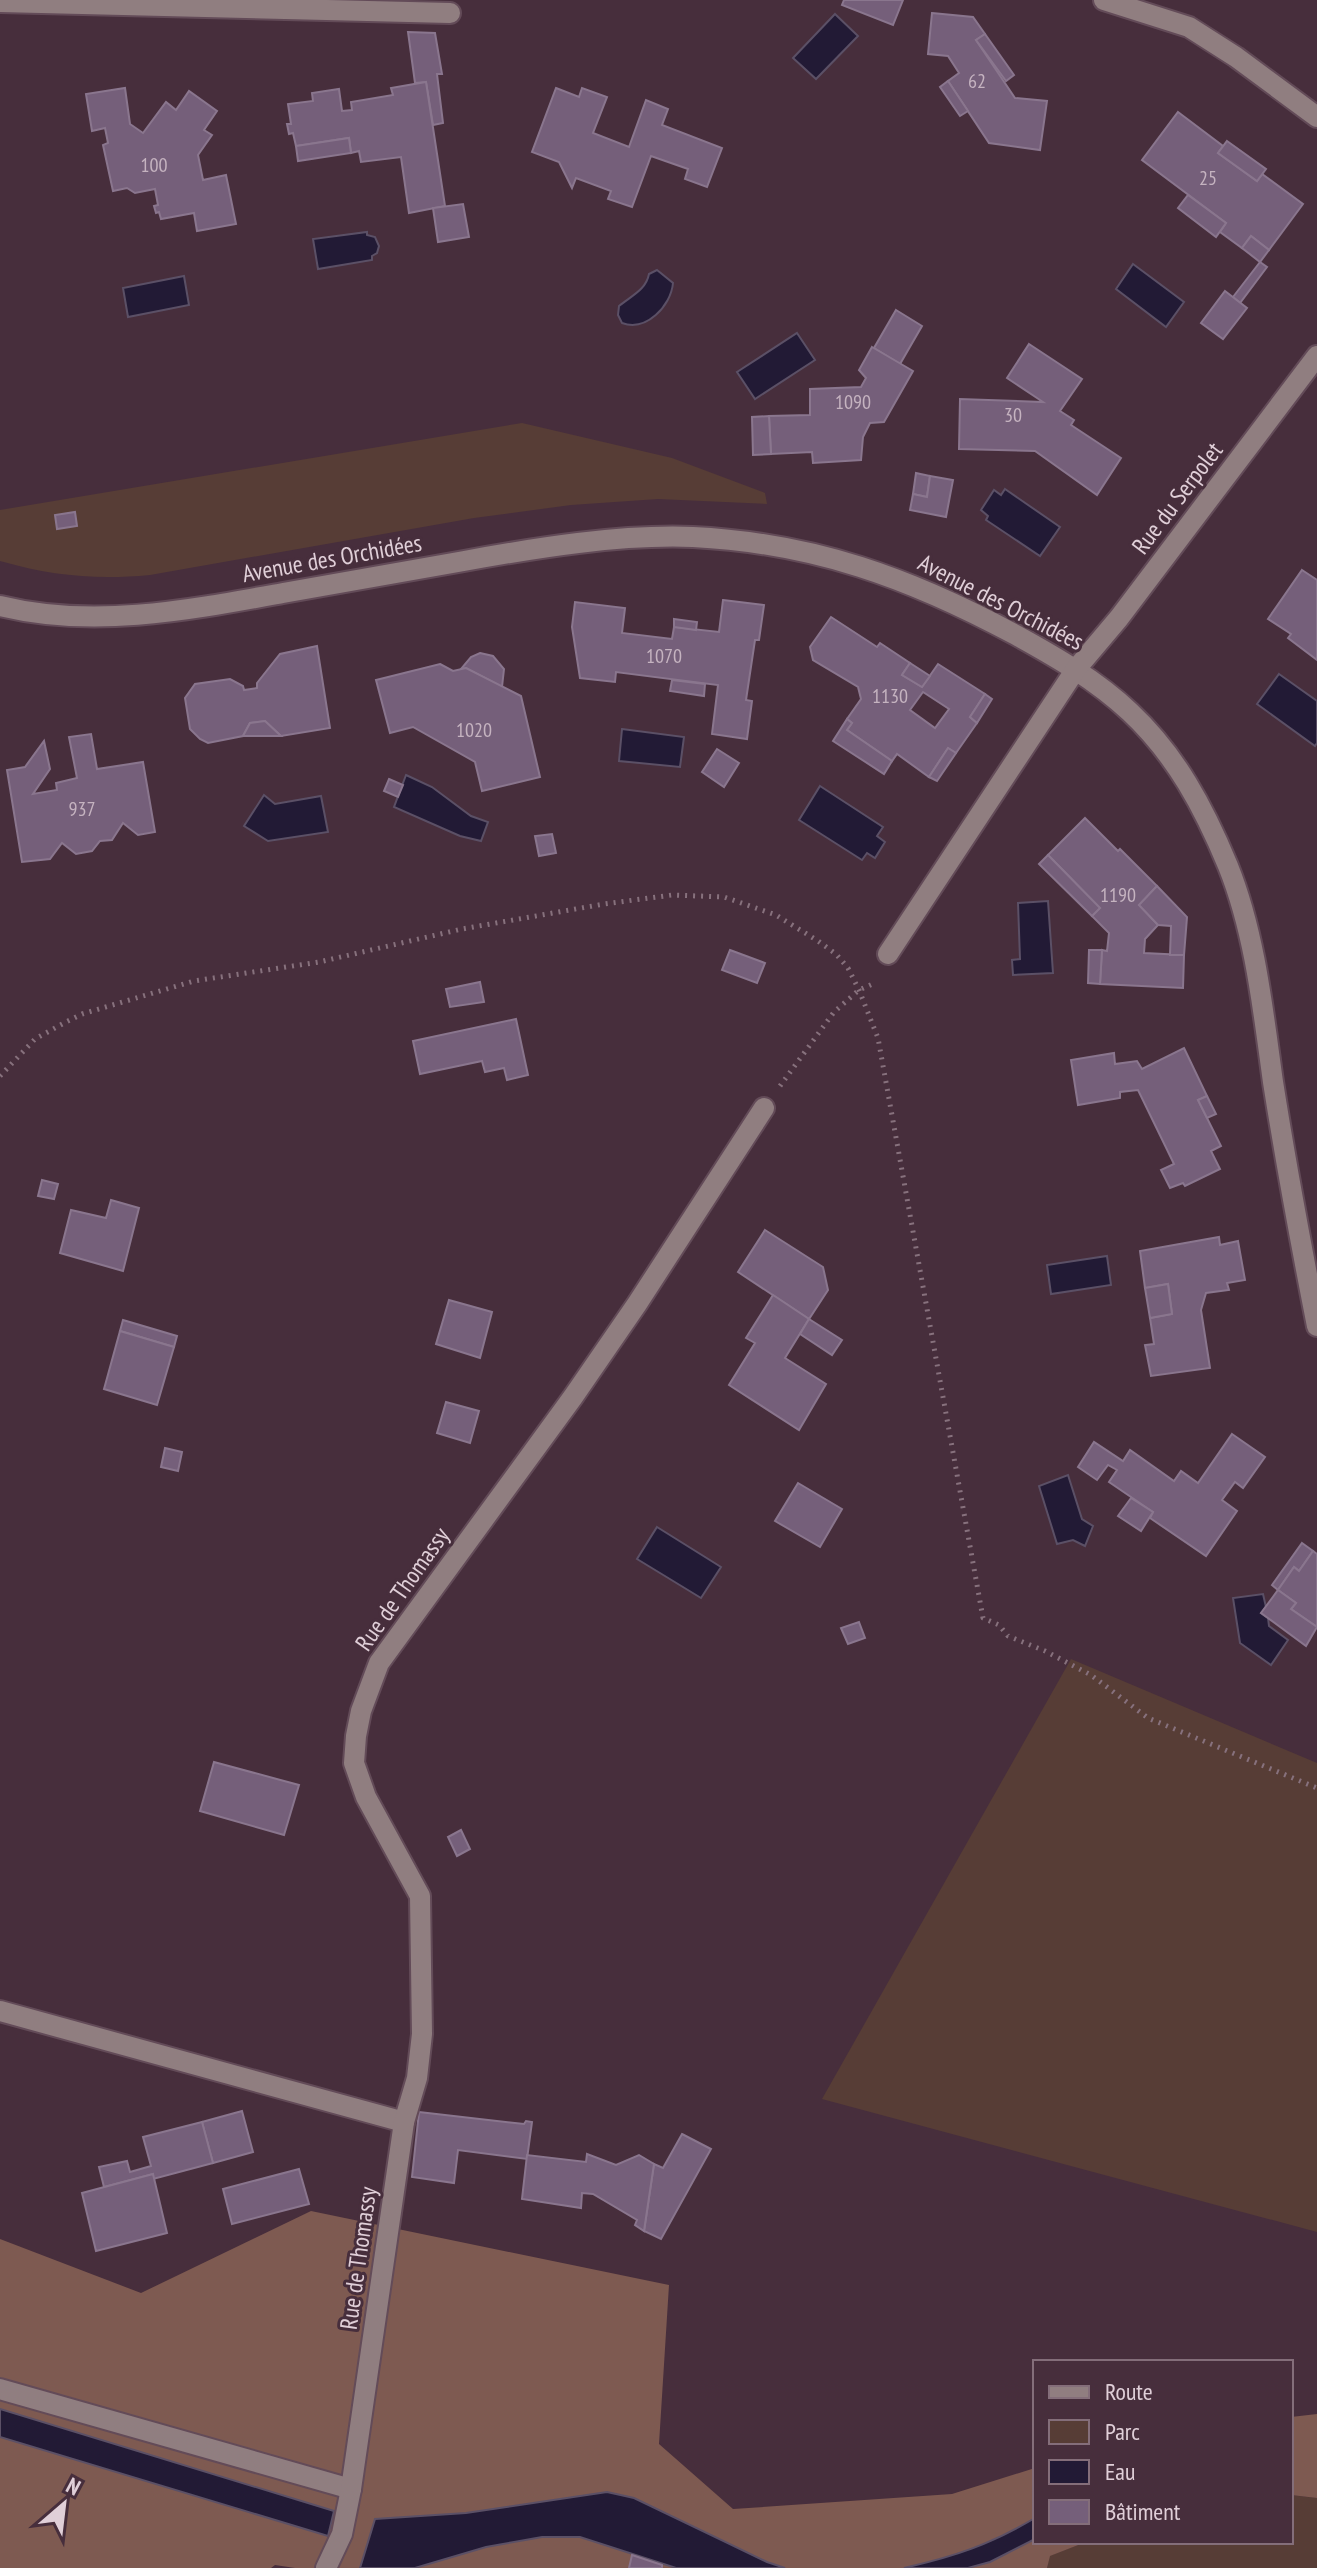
<svg xmlns="http://www.w3.org/2000/svg" width="1317" height="2568" font-family="'PT Sans Narrow',sans-serif">
<style>
.green{fill:#573d36}
.forest{fill:#7e5a51}
.water{fill:#221a35;stroke:#5b5066;stroke-width:2}
.building{fill:#755f7a;stroke:#8a768e;stroke-width:2;fill-rule:evenodd}
.lines{fill:none;stroke-linecap:round;stroke-linejoin:round}
.minor-casing{stroke:#634b58;stroke-width:24}
.path{stroke:#87717d;stroke-width:5;stroke-dasharray:2 6;stroke-linecap:butt}
.minor{stroke:#907e80;stroke-width:20}
.labels{text-anchor:middle;dominant-baseline:central;stroke-width:6;stroke-linejoin:round;paint-order:stroke}
.number-label{font-size:20px;fill:#c5b3c0}
.street-label{font-size:24px;fill:#e0cfd8;stroke:#472e3c}
</style>
<rect width="100%" height="100%" fill="#472e3c"/>
<!-- green -->
<g class="green">
<path d="M522 423 672 458 765 493 767 504 658 499 571 505 474 518 150 575C96 580 53 576 0 561V510Z"/>
<path d="M1071 1659 1317 1763V2232L822 2099Z"/>
<path d="M1291 2495 1317 2498V2568H1047L1049 2556 1086 2542H1291Z"/>
</g>
<!-- forest -->
<g class="forest">
<path d="M311 2211 669 2285 659 2444 733 2509 952 2494 1035 2468V2542H1086L1050 2556 1047 2568H295L275 2565 271 2568H0V2239L141 2293Z"/>
<path d="M1317 2414V2498L1291 2495V2417Z"/>
</g>
<!-- water -->
<g class="water">
<path d="M835 14 858 36 816 79 793 58Z"/>
<path d="M367 232V235L375 237 379 246 377 253 372 256V260L318 269 313 239Z"/>
<path d="M1133 264 1184 302 1166 327 1116 289Z"/>
<path d="M657 270 673 283C671 306 646 332 622 323L618 315 619 306C631 296 646 290 649 274Z"/>
<path d="M184 276 189 305 128 317 123 288Z"/>
<path d="M797 333 815 360 755 399 737 372Z"/>
<path d="M1005 489 1060 527 1040 556 986 520 988 516 981 510 994 490 1001 495Z"/>
<path d="M1279 674 1317 701V743L1315 746 1257 704Z"/>
<path d="M622 729 684 737 680 767 619 761Z"/>
<path d="M406 775 432 787 471 816 488 822 481 841 460 836 394 807Z"/>
<path d="M820 786 883 827 877 836 885 842 875 858 867 853 862 860 799 820Z"/>
<path d="M264 795 275 804 321 796 328 832 268 841 244 826Z"/>
<path d="M1048 901 1053 973 1013 975 1012 960 1020 959 1018 903Z"/>
<path d="M1107 1256 1111 1285 1051 1294 1047 1265Z"/>
<path d="M1068 1475 1082 1519 1093 1526 1085 1546 1073 1540 1057 1544 1039 1486Z"/>
<path d="M657 1527 721 1567 701 1598 637 1559Z"/>
<path d="M1263 1594 1266 1607 1261 1613 1268 1618 1269 1626 1288 1640 1271 1665 1240 1643 1233 1598Z"/>
<path d="M0 2409 334 2511 328 2536 0 2437Z"/>
<path d="M607 2492 634 2498 767 2562 785 2568H676L580 2537H542L486 2547 415 2568H360L375 2519 466 2513Z"/>
<path d="M1035 2518V2539L990 2562 968 2568H904C956 2556 989 2545 1035 2518Z"/>
</g>
<!-- building -->
<g class="building">
<path d="M844 0H903L893 25 842 5Z"/>
<path d="M932 13 973 17 985 34 976 40 1015 98 1047 101 1040 150 989 143 948 81 959 73 948 56 928 54Z"/>
<path d="M408 32 435 33 442 74H437L443 123 433 125 426 82 415 83Z"/>
<path d="M985 34 1014 75 1006 81 976 40Z"/>
<path d="M948 81 968 111 960 116 940 87Z"/>
<path d="M426 82 445 206 409 213 401 157 361 162 359 151 351 153 349 138 296 146 293 133 289 134 287 124H291L288 104 313 101 312 93 339 89 342 111 352 110 351 102 393 95 391 88Z"/>
<path d="M125 88 130 124 143 133 166 102 176 110 189 91 217 111 204 130 212 135 198 155 203 180 226 175 236 224 197 231 194 213 161 219 159 212 156 213 154 206 158 205 155 189 135 193 127 188 113 191 103 145 108 143 105 128 92 131 86 94Z"/>
<path d="M556 88 579 97 582 88 607 97 593 133 629 147 646 100 668 109 662 125 722 148 707 187 685 179 688 169 651 156 632 207 608 199 611 191 576 178 572 188 559 162 532 152Z"/>
<path d="M1178 112 1223 146 1218 153 1257 181 1262 174 1303 204 1269 250 1251 236 1242 248 1220 232 1226 223 1142 160Z"/>
<path d="M349 138 351 153 298 161 296 146Z"/>
<path d="M1227 141 1266 169 1257 181 1218 153Z"/>
<path d="M1188 195 1226 223 1216 237 1178 208Z"/>
<path d="M463 204 469 237 438 242 433 208Z"/>
<path d="M1251 236 1269 250 1260 262 1242 248Z"/>
<path d="M1260 262 1267 267 1240 303 1233 297Z"/>
<path d="M1225 291 1247 308 1223 339 1201 323Z"/>
<path d="M896 310 922 326 900 364 874 348Z"/>
<path d="M1029 344 1082 379 1060 411 1074 420 1071 425 1121 458 1097 495 1035 451 959 449 960 399 1043 402 1007 378Z"/>
<path d="M872 347 913 371 884 422 870 423 863 437 861 460 813 463 812 452 771 454 769 416 810 415V389L861 387 866 378 859 370Z"/>
<path d="M769 416 771 454 753 455 752 417Z"/>
<path d="M916 473 930 476 927 497 913 494Z"/>
<path d="M930 476 953 480 946 517 910 510 913 494 927 497Z"/>
<path d="M75 512 77 526 57 529 55 515Z"/>
<path d="M1302 570 1317 580V660L1288 638 1291 634 1268 619Z"/>
<path d="M723 600 764 605 759 640H755L746 700 752 701 747 739 712 734 718 685 616 672 615 682 580 678 572 627 575 602 625 608 622 633 672 639 674 627 719 632Z"/>
<path d="M831 617 877 647 880 643 910 663 902 675 922 687 938 664 985 694 970 717 977 723 956 753 948 748 929 777 897 754 892 761 847 730 852 723 847 719 861 699 858 687 813 660 810 647ZM923 692 949 709 935 728 910 710Z"/>
<path d="M674 619 697 622 696 630 674 627Z"/>
<path d="M317 646 330 728 281 736 265 721 250 723 243 736 208 743 200 739 190 729 185 698 195 684 230 679 243 686 244 690 257 688V683L280 654Z"/>
<path d="M480 653 493 656 504 669 502 687 466 668 461 669 471 657Z"/>
<path d="M910 663 930 676 922 687 902 675Z"/>
<path d="M440 664 453 671 466 668 521 696 540 777 482 791 475 762 413 727 390 733 376 680Z"/>
<path d="M672 680 705 684 704 696 670 691Z"/>
<path d="M985 694 992 699 977 723 970 717Z"/>
<path d="M847 719 852 723 847 730 892 761 884 774 833 741Z"/>
<path d="M265 721 281 736H243L250 723Z"/>
<path d="M91 734 97 769 143 762 155 832 138 835 123 823 112 840 100 841 92 851 76 854 62 843 50 859 22 862 7 770 25 767 44 741 50 769 33 794 57 790 56 783 77 778 69 737Z"/>
<path d="M948 748 956 753 937 781 929 777Z"/>
<path d="M717 749 739 763 724 787 702 772Z"/>
<path d="M389 779 403 785 398 797 384 791Z"/>
<path d="M1085 818 1118 851 1120 849 1157 886 1139 905 1158 925 1145 939 1144 953 1184 955 1183 988 1100 984 1102 950 1107 951 1109 933 1092 916 1100 908 1048 855Z"/>
<path d="M552 834 556 853 539 856 535 836Z"/>
<path d="M1048 855 1100 908 1092 916 1039 864Z"/>
<path d="M1157 886 1187 917 1184 955H1170L1171 926 1158 925 1139 905Z"/>
<path d="M730 950 765 963 757 983 722 970Z"/>
<path d="M1089 950H1102L1100 984 1088 983Z"/>
<path d="M480 982 484 1002 450 1007 446 989Z"/>
<path d="M516 1019 528 1075 507 1080 504 1068 485 1072 482 1061 420 1074 413 1041Z"/>
<path d="M1184 1048 1207 1096 1198 1100 1221 1146 1211 1151 1220 1169 1185 1186 1183 1183 1170 1188 1161 1170 1174 1164 1138 1090 1120 1092V1098L1078 1105 1071 1060 1114 1053 1115 1064 1137 1061 1142 1069Z"/>
<path d="M1207 1096 1216 1114 1207 1118 1198 1100Z"/>
<path d="M42 1180 58 1184 54 1199 38 1196Z"/>
<path d="M111 1200 139 1208 123 1271 60 1253 71 1210 106 1218Z"/>
<path d="M765 1230 823 1267 828 1290 809 1319 738 1272Z"/>
<path d="M1219 1237 1220 1245 1238 1241 1245 1280 1227 1283 1229 1290 1206 1293 1201 1310 1210 1368 1151 1376 1145 1345 1154 1344 1150 1318 1172 1314 1168 1284 1145 1288 1140 1251Z"/>
<path d="M1168 1284 1172 1314 1150 1318 1145 1288Z"/>
<path d="M773 1295 809 1319 785 1358 826 1384 799 1430 729 1385 755 1343 746 1338Z"/>
<path d="M449 1300 492 1312 480 1358 436 1344Z"/>
<path d="M809 1319 842 1340 832 1355 800 1334Z"/>
<path d="M123 1320 177 1336 174 1347 120 1331Z"/>
<path d="M120 1331 174 1347 157 1405 104 1389Z"/>
<path d="M446 1402 479 1411 470 1443 437 1433Z"/>
<path d="M1232 1434 1265 1457 1243 1488 1235 1482 1222 1500 1237 1511 1206 1556 1150 1518 1153 1512 1109 1482 1117 1470 1108 1465 1097 1480 1078 1467 1094 1442 1123 1461 1130 1450 1174 1481 1181 1471 1198 1483Z"/>
<path d="M165 1448 182 1452 178 1471 161 1467Z"/>
<path d="M798 1483 842 1509 820 1547 775 1521Z"/>
<path d="M1131 1498 1153 1512 1141 1531 1118 1516Z"/>
<path d="M1302 1543 1313 1551 1299 1571 1294 1567 1278 1590 1272 1585Z"/>
<path d="M1313 1551 1317 1554V1627L1291 1609 1296 1603 1278 1590 1294 1567 1299 1571Z"/>
<path d="M1278 1590 1296 1603 1291 1609 1317 1627 1306 1646 1261 1613Z"/>
<path d="M859 1622 865 1638 848 1644 841 1628Z"/>
<path d="M214 1762 299 1785 284 1835 200 1811Z"/>
<path d="M461 1830 470 1849 457 1856 448 1837Z"/>
<path d="M242 2111 253 2152 213 2163 202 2122Z"/>
<path d="M419 2112 524 2124 526 2121 532 2122 527 2159 458 2150 454 2183 412 2177Z"/>
<path d="M202 2122 213 2163 153 2179V2174L104 2187 99 2167 127 2161 130 2172 151 2166 143 2137Z"/>
<path d="M682 2134 711 2149 661 2239 644 2231 654 2164 663 2168Z"/>
<path d="M587 2154 616 2165 639 2155 654 2164 644 2231 635 2225 637 2220 593 2194 582 2193 581 2208 522 2199 527 2155 586 2162Z"/>
<path d="M299 2169 309 2204 232 2224 223 2189Z"/>
<path d="M153 2174 167 2233 96 2251 82 2193Z"/>
<path d="M632 2555 662 2565V2568H629Z"/>
</g>
<g class="lines">
<defs>
<g id="minor">
<path d="M1104 0 1189 27 1236 57 1317 117"/>
<path d="M0 2 450 13"/>
<path d="M0 606C93 629 190 610 283 593 343 582 404 572 464 561 535 548 621 534 693 537 814 543 910 578 1016 635 1056 657 1096 680 1130 712 1176 755 1204 808 1228 866 1255 933 1263 1010 1273 1082 1286 1164 1301 1245 1317 1326"/>
<path d="M888 954 1076 669 1119 618 1317 356"/>
<path d="M0 2011 404 2122"/>
<path d="M0 2389 351 2489"/>
<path d="M326 2568 342 2534 351 2489 404 2122 417 2078 422 2034 420 1896 366 1797 354 1763 356 1736 361 1711 379 1663 573 1397 637 1304 764 1108"/>
</g>
</defs>
<!-- minor casing -->
<use href="#minor" class="minor-casing"/>
<!-- path -->
<g class="path">
<path d="M0 1076 35 1039 64 1023 82 1014 194 981 319 962 462 929 604 904 672 895 724 897 776 915 818 941 836 954 848 968 859 990 878 1038 983 1618 999 1625 1008 1636 1045 1651 1091 1675 1148 1718 1317 1788"/>
<path d="M780 1086 834 1012 859 990 875 983"/>
</g>
<!-- minor -->
<use href="#minor" class="minor"/>
</g>
<g class="labels">
<!-- number labels -->
<g class="number-label">
<text x="977" y="81">62</text>
<text x="154" y="165">100</text>
<text x="1208" y="178">25</text>
<text x="853" y="402">1090</text>
<text x="1013" y="415">30</text>
<text x="664" y="656">1070</text>
<text x="890" y="696">1130</text>
<text x="474" y="730">1020</text>
<text x="82" y="809">937</text>
<text x="1118" y="895">1190</text>
</g>
<!-- street labels -->
<g class="street-label">
<text transform="translate(1177 498) rotate(-53)">Rue du Serpolet</text>
<text transform="translate(332 558) rotate(-10)">Avenue des Orchidées</text>
<text transform="translate(1001 602) rotate(27)">Avenue des Orchidées</text>
<text transform="translate(402 1589) rotate(-55)">Rue de Thomassy</text>
<text transform="translate(358 2258) rotate(-82)">Rue de Thomassy</text>
</g>
</g>
<!-- legend -->
<rect x="1033" y="2360" width="260" height="184" fill="#472e3c" stroke="#846e7a" stroke-width="2"/>
<rect x="1049" y="2386" width="40" height="12" fill="#907e80" stroke="#846e7a" stroke-width="2"/>
<text x="1105" y="2400" font-size="24" fill="#e0cfd8">Route</text>
<rect x="1049" y="2420" width="40" height="24" fill="#573d36" stroke="#846e7a" stroke-width="2"/>
<text x="1105" y="2440" font-size="24" fill="#e0cfd8">Parc</text>
<rect x="1049" y="2460" width="40" height="24" fill="#221a35" stroke="#846e7a" stroke-width="2"/>
<text x="1105" y="2480" font-size="24" fill="#e0cfd8">Eau</text>
<rect x="1049" y="2500" width="40" height="24" fill="#755f7a" stroke="#846e7a" stroke-width="2"/>
<text x="1105" y="2520" font-size="24" fill="#e0cfd8">Bâtiment</text>
<!-- north arrow -->
<g transform="translate(64 2504) rotate(28)" stroke="#472e3c" stroke-width="6" paint-order="stroke">
<path d="M0-6L14 30L0 20L-14 30Z" fill="#e0cfd8"/>
<text y="-12" font-size="22" font-weight="bold" text-anchor="middle" fill="#e0cfd8">N</text>
</g>
</svg>
